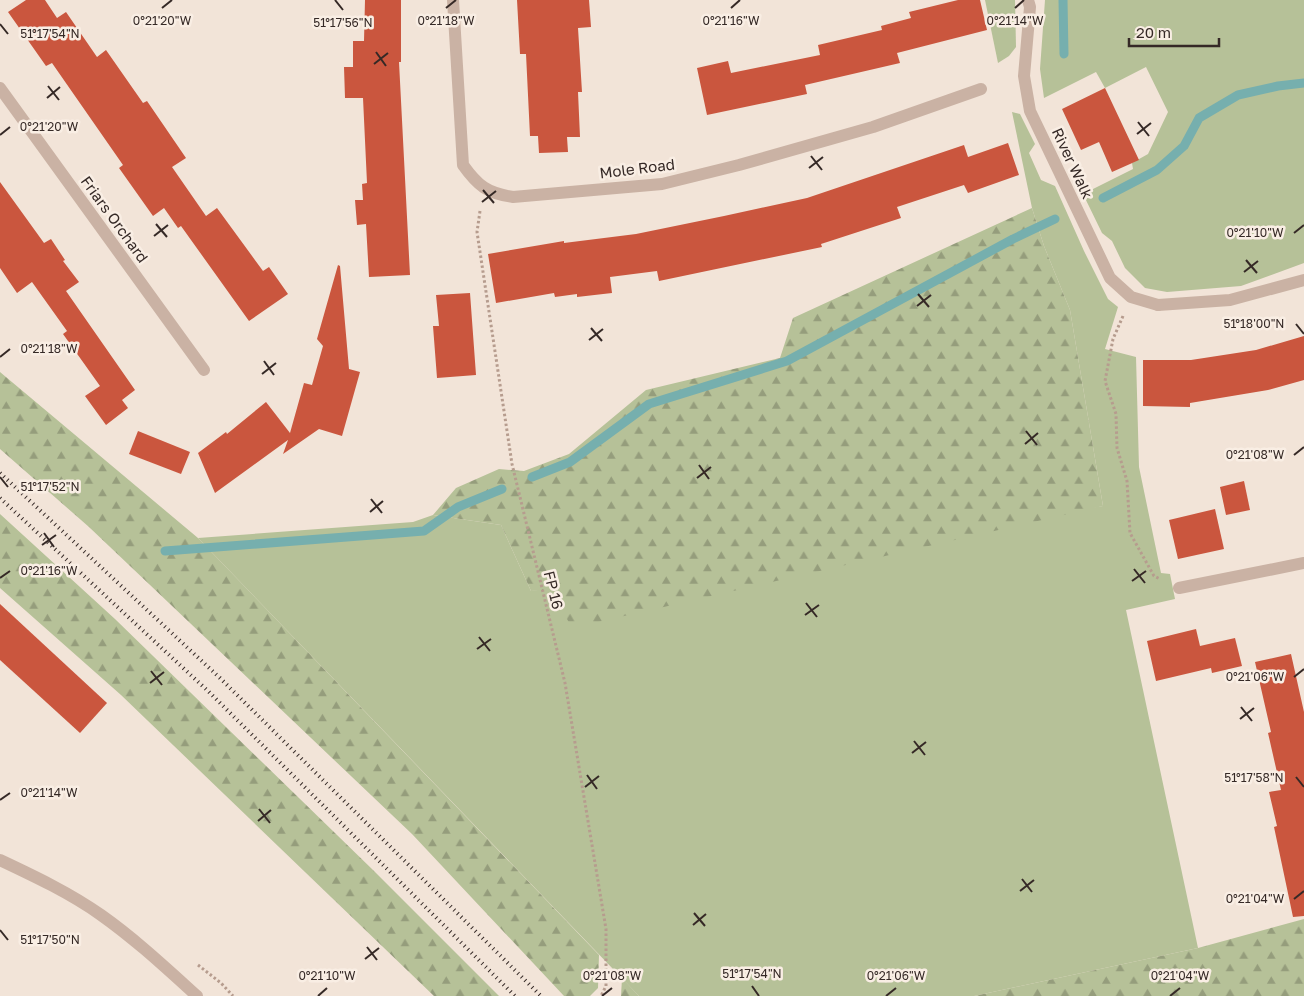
<svg xmlns="http://www.w3.org/2000/svg" width="1304" height="996" font-family="'Golos Text',sans-serif">
<style>
.green{fill:#b6c198}
.forest{fill:url(#forest-firs)}
.lines{fill:none;stroke-linecap:round;stroke-linejoin:round}
.stream{stroke:#76afae;stroke-width:9}
.building{fill:#ca563e}
.path{stroke:#b69c8e;stroke-width:3;stroke-dasharray:2.5 2.5;stroke-linecap:butt}
.lane{stroke:#cab2a4;stroke-width:12}
.street{stroke:#cab2a4;stroke-width:12}
.rail{stroke:#352926;stroke-width:4;stroke-dasharray:1 4;stroke-linecap:butt}
.ticks{fill:none;stroke:#352926;stroke-width:2}
.labels{text-anchor:middle;dominant-baseline:central;stroke-width:5;stroke-linejoin:round;paint-order:stroke}
.street-label{font-size:15px;fill:#352926;stroke:#f9eee4}
.ticks-label{font-size:12px;text-anchor:middle;fill:#352926;stroke:#f9eee4;stroke-width:5;stroke-linejoin:round;paint-order:stroke}
</style>
<defs>
<pattern id="forest-firs" width="22" height="20" patternUnits="userSpaceOnUse" patternTransform="scale(1.25)"><rect width="22" height="20" fill="#b6c198"/><path d="M5 1l3.5 6h-7zM16 11l3.5 6h-7z" fill="#959d7c"/></pattern>
</defs>
<rect width="100%" height="100%" fill="#f2e4d8"/>
<!-- green -->
<g class="green">
<path d="M985 0H1015L1016 47 1009 56 998 63Z"/>
<path d="M1045 0H1304V263L1241 286 1167 292 1145 288 1125 268 1112 241 1102 233 1084 196 1091 190 1133 169 1132 163 1148 154 1168 112 1146 67 1105 88 1096 72 1044 98 1040 69Z"/>
<path d="M1012 112 1020 114 1035 144 1029 153 1041 180 1055 186 1084 251 1108 299 1118 307 1105 349 1136 357 1139 467 1161 573 1170 574 1175 599 1126 610 1198 948 974 996H639L198 538 413 522 433 515 501 525 531 591 1103 506 1070 310 1044 246 1032 208Z"/>
</g>
<!-- forest -->
<g class="forest">
<path d="M1032 208 1044 246 1070 310 1103 506 572 628 551 590 531 591 501 525 433 515 456 488 499 469 524 471 569 454 646 390 780 358 793 318Z"/>
<path d="M0 372 198 538 599 955 598 988 590 996H564L412 834 89 527 0 449Z"/>
<path d="M0 514 115 619 373 870 499 996H434L121 695 0 588Z"/>
<path d="M1304 919V996H974L1198 948Z"/>
<path d="M622 978 639 996H621Z"/>
</g>
<g class="lines">
<!-- stream -->
<g class="stream">
<path d="M1063 0 1064 54"/>
<path d="M1103 198 1157 170 1184 146 1199 118 1238 95 1278 86 1304 83"/>
<path d="M532 477 570 462 649 404 787 361 1013 239 1055 219"/>
<path d="M165 551 424 531 458 507 502 489"/>
</g>
</g>
<!-- building -->
<g class="building">
<path d="M26 0H45L57 18 66 12 97 57 106 50 143 103 147 101 186 158 172 167 206 216 217 208 263 271 269 267 288 294 249 321 181 226 178 228 164 208 153 216 119 168 123 165 52 63 46 66 8 12Z"/>
<path d="M365 0H401V62H399L410 275 369 277 366 224 357 225 355 200H363L362 184 367 183 363 98H345L344 67H353V41H364Z"/>
<path d="M517 0H589L591 27 578 28 582 92H578L580 137H567L568 152 539 153 538 136H530L526 54H520Z"/>
<path d="M958 0H980L987 30 897 53 900 63 805 85 807 94 707 115 697 68 728 61 731 73 820 55 818 45 882 30 881 26 911 18 909 12Z"/>
<path d="M1105 88 1139 160 1112 172 1099 142 1081 150 1062 109Z"/>
<path d="M1008 143 1019 175 968 193 964 185 897 207 901 218 821 244 822 247 659 281 657 271 610 277 612 293 577 297V294L555 297 554 293 496 303 488 254 564 241V243L636 234 724 216 807 198 964 145 968 157Z"/>
<path d="M0 182 44 243 51 239 65 260 63 261 79 282 66 291 135 390 122 400 128 408 106 425 85 396 100 386 63 334 67 331 32 282 17 293 0 268Z"/>
<path d="M338 265 340 266 349 369 360 372 342 436 319 429 283 454 288 440 215 493 198 453 226 432 227 434 266 402 290 433 304 383 312 385 323 346 317 339Z"/>
<path d="M470 293 476 375 437 378 433 326H439L436 295Z"/>
<path d="M1304 336V380L1268 390 1190 403V407L1143 406V360H1191L1256 350Z"/>
<path d="M138 431 190 452 181 474 129 454Z"/>
<path d="M1244 481 1250 510 1226 515 1220 487Z"/>
<path d="M1215 509 1224 549 1178 559 1169 520Z"/>
<path d="M0 604 107 703 80 733 0 660Z"/>
<path d="M1196 629 1200 646 1235 638 1242 666 1212 673 1211 668 1156 681 1147 641Z"/>
<path d="M1291 654 1304 712V916L1293 917 1274 827 1277 826 1269 792 1281 790 1268 733 1271 732 1255 662Z"/>
</g>
<g class="lines">
<!-- path -->
<g class="path">
<path d="M480 211 477 232 512 464 565 683 606 929V986L601 996"/>
<path d="M1123 316 1113 339 1105 381 1116 414 1117 448 1127 481 1130 533 1154 576 1160 579"/>
<path d="M198 965 221 983 233 996"/>
</g>
<!-- lane -->
<g class="lane">
<path d="M1158 305 1230 300 1304 280"/>
<path d="M1179 588 1304 563"/>
</g>
<!-- street -->
<g class="street">
<path d="M453 0 463 165C478 186 487 193 513 197L662 184 739 165 873 127 981 89"/>
<path d="M1028 0 1030 7 1024 76 1030 111 1110 278 1131 297 1158 305"/>
<path d="M0 88 204 370"/>
<path d="M0 860C34 876 70 893 101 915 135 939 166 968 197 996"/>
</g>
<!-- rail -->
<g class="rail">
<path d="M0 473 220 678 541 996"/>
<path d="M0 498 208 691 515 996"/>
</g>
</g>
<!-- ticks -->
<path class="ticks" d="M335 0 343 10M162 8 172 0M446 8 456 0M731 8 740 0M1015 8 1024 0M0 24 8 34M376 52 386 66M374 64 388 53M48 86 59 100M47 98 60 87M1138 122 1149 136M1137 134 1151 123M0 135 10 127M811 156 822 170M809 168 823 157M483 190 494 203M482 202 496 191M156 224 167 237M1294 233 1304 225M154 236 168 225M1246 260 1257 273M1244 272 1258 261M918 294 929 307M917 306 931 295M1296 324 1304 334M591 328 602 341M589 340 603 329M0 357 10 349M264 361 274 375M262 374 276 363M1026 431 1037 445M1025 444 1038 433M1294 455 1304 447M699 465 709 479M0 477 8 487M697 478 711 467M371 499 382 513M370 512 383 501M44 533 54 547M42 545 56 535M1134 569 1145 583M0 578 10 571M1132 581 1146 571M806 603 817 617M805 615 819 605M479 637 490 651M477 649 491 639M151 671 162 685M1294 677 1304 669M150 683 164 672M1241 707 1252 721M1240 719 1254 708M914 741 925 755M912 753 926 742M587 775 597 789M1296 777 1304 787M585 787 599 776M0 800 10 793M259 809 270 823M258 821 271 810M1022 879 1032 892M1020 891 1034 880M1294 899 1304 891M694 913 705 926M693 925 706 914M0 930 8 940M367 947 377 960M365 959 379 948M752 986 759 996M318 996 327 988M602 996 612 988M886 996 896 988M1170 996 1180 988"/>
<g class="labels">
<!-- street labels -->
<g class="street-label">
<text transform="translate(1073 163) rotate(65)">River Walk</text>
<text transform="translate(637 168) rotate(-7)">Mole Road</text>
<text transform="translate(115 219) rotate(54)">Friars Orchard</text>
<text transform="translate(554 590) rotate(76)">FP 16</text>
</g>
</g>
<g class="ticks-label">
<text x="162" y="25">0°21'20"W</text>
<text x="446" y="25">0°21'18"W</text>
<text x="731" y="25">0°21'16"W</text>
<text x="1015" y="25">0°21'14"W</text>
<text x="343" y="27">51°17'56"N</text>
<text x="50" y="38">51°17'54"N</text>
<text x="49" y="131">0°21'20"W</text>
<text x="1255" y="237">0°21'10"W</text>
<text x="1254" y="328">51°18'00"N</text>
<text x="49" y="353">0°21'18"W</text>
<text x="1255" y="459">0°21'08"W</text>
<text x="50" y="491">51°17'52"N</text>
<text x="49" y="575">0°21'16"W</text>
<text x="1255" y="681">0°21'06"W</text>
<text x="1254" y="782">51°17'58"N</text>
<text x="49" y="797">0°21'14"W</text>
<text x="1255" y="903">0°21'04"W</text>
<text x="50" y="944">51°17'50"N</text>
<text x="752" y="978">51°17'54"N</text>
<text x="327" y="980">0°21'10"W</text>
<text x="612" y="980">0°21'08"W</text>
<text x="896" y="980">0°21'06"W</text>
<text x="1180" y="980">0°21'04"W</text>
</g>
<!-- scale -->
<path d="M1129 38v8h90v-8" fill="none" stroke="#352926" stroke-width="2.5"/>
<text x="1136" y="38" font-size="15" fill="#352926" stroke="#f9eee4" stroke-width="4" paint-order="stroke">20 m</text>
</svg>
